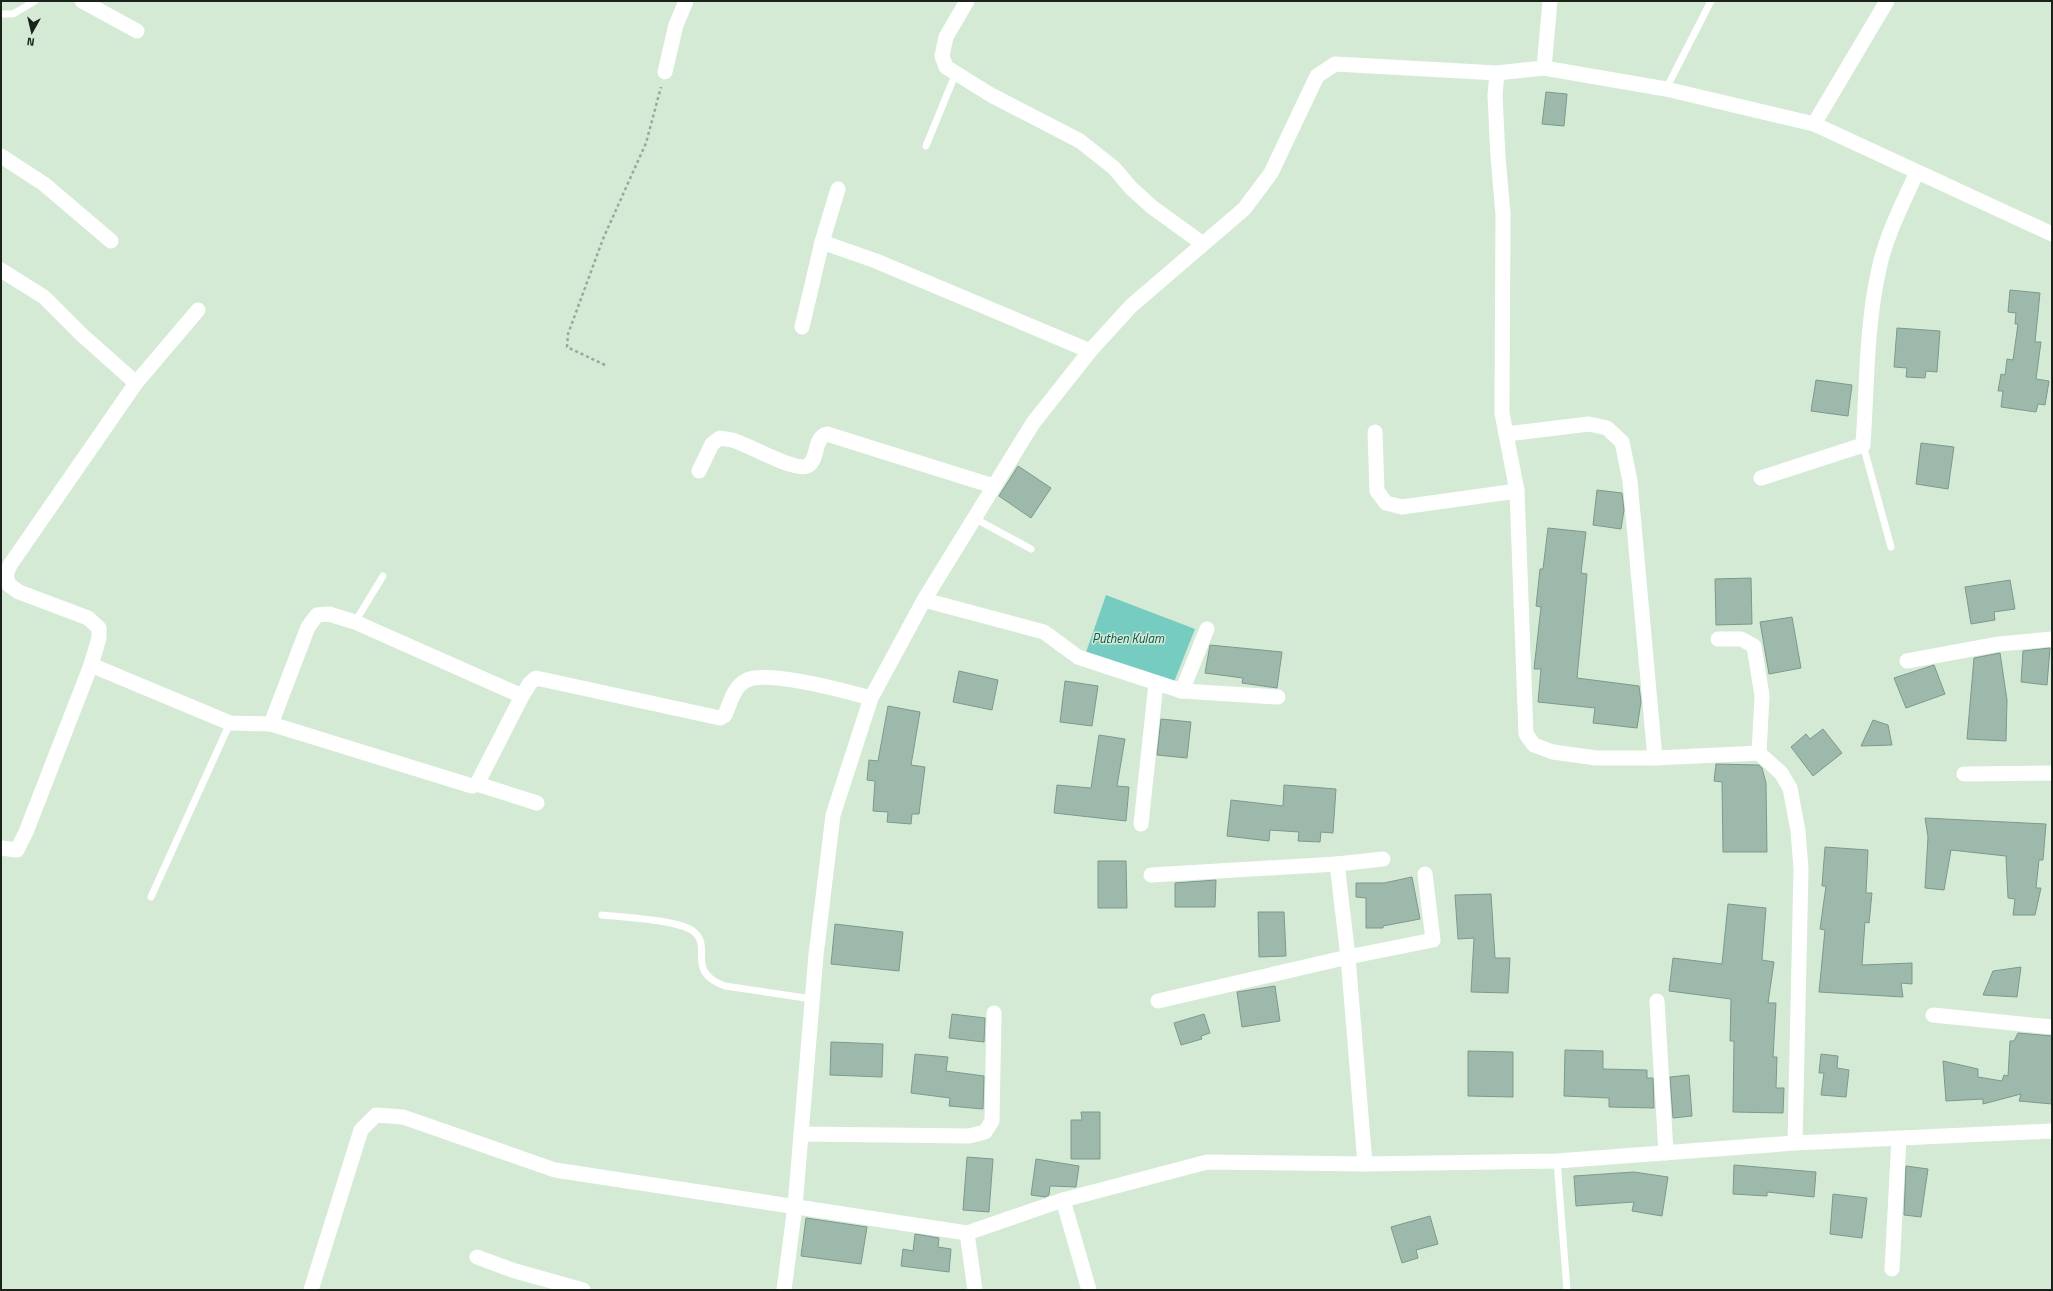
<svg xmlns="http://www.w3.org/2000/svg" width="2053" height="1291" font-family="'Titillium Web',sans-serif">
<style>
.water{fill:#77ccc2}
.building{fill:#9cb9ac;stroke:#7d998d}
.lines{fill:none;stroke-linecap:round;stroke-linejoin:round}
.path{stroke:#98a999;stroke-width:2.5;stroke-dasharray:3 3;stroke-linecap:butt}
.service{stroke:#fff;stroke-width:7}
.minor{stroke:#fff;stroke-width:15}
.labels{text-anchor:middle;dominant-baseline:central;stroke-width:3;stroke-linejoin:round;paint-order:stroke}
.water-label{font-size:13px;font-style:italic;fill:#0d5751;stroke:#d4ead5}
</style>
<rect width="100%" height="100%" fill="#d4ead5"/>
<!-- water -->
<path class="water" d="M1106 595 1195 629 1172 687 1084 658Z"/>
<!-- building -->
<g class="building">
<path d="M1546 92 1567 94 1564 126 1542 124Z"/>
<path d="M2010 290 2040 293 2035 342H2041L2036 379 2049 381 2045 405 2038 404 2036 412 2001 407 2003 391H1998L2001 374 2005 375 2007 359 2013 360 2018 324H2015L2016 313 2008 312Z"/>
<path d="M1897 328 1940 331 1937 372 1926 371 1925 378 1906 377 1907 368 1894 367Z"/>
<path d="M1816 380 1852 385 1848 416 1811 411Z"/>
<path d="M1921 443 1954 447 1948 489 1916 484Z"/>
<path d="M1018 466 1051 488 1031 518 999 496Z"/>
<path d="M1597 490 1622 493 1624 510 1621 529 1593 525Z"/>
<path d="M1548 528 1586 532 1581 573 1587 574 1577 678 1639 686 1641 702 1637 728 1593 723 1595 708 1538 702 1541 669H1534L1541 607 1536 606 1540 569H1543Z"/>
<path d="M1751 578 1752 624 1716 625 1715 579Z"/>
<path d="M2010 580 2015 609 1994 612 1995 620 1971 624 1965 587Z"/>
<path d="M1792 617 1801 668 1769 674 1760 622Z"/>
<path d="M1210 645 1282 652 1277 688 1242 683 1243 678 1205 673Z"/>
<path d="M2050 648 2047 685 2021 682 2023 651Z"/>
<path d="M2000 653 2007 700 2006 741 1967 739 1974 658Z"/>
<path d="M1934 665 1945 694 1906 708 1894 678Z"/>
<path d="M959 671 998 680 992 710 953 702Z"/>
<path d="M1065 681 1098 686 1092 726 1060 722Z"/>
<path d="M888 706 920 712 911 765 925 767 919 814H912L911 824 887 822 888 812 873 811 875 781 867 780 869 760 878 761Z"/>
<path d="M1161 719 1191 722 1187 758 1157 755Z"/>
<path d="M1873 720 1888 725 1892 745 1861 746Z"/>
<path d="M1823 729 1842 753 1813 776 1791 747 1806 734 1810 739Z"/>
<path d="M1099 735 1125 739 1117 786 1129 787 1126 821 1054 813 1057 785 1091 788Z"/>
<path d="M1716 764 1759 765 1762 768 1766 783 1767 852H1723L1722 782 1714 781Z"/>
<path d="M1284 785 1336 789 1333 833 1321 832 1320 842 1298 841 1299 832 1270 830 1269 841 1227 836 1231 800 1283 806Z"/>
<path d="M1925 818 2046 824 2043 860H2039L2036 888H2041L2035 915H2013L2015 899 2008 898 2006 856 1951 850 1944 890 1925 888 1928 837Z"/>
<path d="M1825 847 1868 850 1866 893H1872L1869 923 1865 922 1862 965 1912 963V984L1901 983 1903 997 1819 992 1825 930 1820 929 1826 886H1822Z"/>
<path d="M1098 861H1126L1127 908H1098Z"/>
<path d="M1412 877 1420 919 1383 926V928H1366V898L1356 897V883H1384Z"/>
<path d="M1216 880 1215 907H1175V883Z"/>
<path d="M1491 894 1495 958H1510L1508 993 1471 992 1474 938 1458 939 1455 895Z"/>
<path d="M1728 904 1766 908 1762 960 1774 962 1768 1003H1776L1773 1057H1777L1776 1088H1784L1783 1113 1733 1112 1734 1041H1730L1731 999 1669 991 1673 958 1722 964Z"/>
<path d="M1258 912H1284L1286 956 1259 957Z"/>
<path d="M835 924 903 932 899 971 831 964Z"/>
<path d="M2021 967 2017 997 1983 995 1993 971Z"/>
<path d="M1275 986 1280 1021 1242 1027 1237 992Z"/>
<path d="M952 1014 985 1018 984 1042 949 1038Z"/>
<path d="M1204 1014 1210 1033 1201 1036 1202 1039 1181 1045 1174 1023Z"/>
<path d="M2018 1033 2052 1036V1104L2019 1101 2021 1094 1983 1104V1099L1946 1101 1943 1061 1978 1069V1077L2002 1081 2004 1075 2008 1076 2010 1041H2014Z"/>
<path d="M831 1042 883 1044 882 1077 830 1075Z"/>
<path d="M1565 1050 1603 1051V1069L1647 1070V1078H1653L1654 1108 1609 1107V1098L1564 1096Z"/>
<path d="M1468 1051 1513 1052V1097L1468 1096Z"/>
<path d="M915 1054 948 1057 946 1071 984 1076 983 1109 949 1106 950 1098 911 1093Z"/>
<path d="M1821 1054 1838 1056 1837 1068 1849 1070 1846 1097 1821 1095 1824 1073H1819Z"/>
<path d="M1689 1075 1692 1116 1673 1118 1670 1077Z"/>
<path d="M1081 1112H1100V1159H1071V1120H1082Z"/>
<path d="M967 1157 993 1159 989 1212 963 1210Z"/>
<path d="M1036 1159 1079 1166 1076 1187 1050 1186 1049 1195 1045 1197 1031 1195Z"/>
<path d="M1734 1165 1816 1172 1814 1197 1767 1192V1196L1733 1194Z"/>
<path d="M1906 1166 1928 1169 1921 1217 1904 1215Z"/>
<path d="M1634 1172 1668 1177 1662 1216 1632 1211 1634 1202 1576 1206 1574 1176Z"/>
<path d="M1833 1194 1867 1198 1862 1238 1830 1234Z"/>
<path d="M1430 1216 1438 1244 1416 1250 1418 1258 1402 1263 1391 1227Z"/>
<path d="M806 1218 867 1227 861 1264 801 1256Z"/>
<path d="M915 1234 939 1238 938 1247 951 1249 949 1272 901 1266 903 1249 913 1251Z"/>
</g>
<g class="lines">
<!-- path -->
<path class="path" d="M605 365 567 347 568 334 603 239 646 143 661 87"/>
<!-- service -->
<g class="service">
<path d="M1 14H13L35 1"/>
<path d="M1666 89 1711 1"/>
<path d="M926 146 955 75"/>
<path d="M1863 445 1891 547"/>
<path d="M974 518 1031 549"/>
<path d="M355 622 383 576"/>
<path d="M151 897 230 723"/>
<path d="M602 915C622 917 678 920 693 931 714 947 684 971 725 986L812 999"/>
<path d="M1557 1161 1567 1290"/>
</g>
<!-- minor -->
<g class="minor">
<path d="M82 1 137 31"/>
<path d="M967 1 946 37 942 56 946 67 991 95 1080 141 1114 168 1131 188 1152 207 1203 244"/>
<path d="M1544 68 1550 1"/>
<path d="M665 72 676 25 686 1"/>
<path d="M1497 73 1495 95 1498 157 1503 214 1502 413 1517 491 1526 734 1534 745 1553 752 1596 758H1655L1759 753 1781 773 1790 788 1798 831 1801 869 1795 1143"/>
<path d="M1814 124 1887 1"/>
<path d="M1 156 44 184 111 241"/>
<path d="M822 242 876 261 1090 351"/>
<path d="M1 270 44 297 82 335 136 383"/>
<path d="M198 310 136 383 10 565 6 575 9 585 19 592 88 618 99 628V638L91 665 230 723 271 724"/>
<path d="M802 327 822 242 838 189"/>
<path d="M1375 432 1377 491 1386 503 1402 507 1517 491"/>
<path d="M1506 434 1589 424 1607 428 1622 442 1630 481 1655 758"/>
<path d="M699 471 712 444 720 438C724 439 729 439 732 440 748 444 794 472 807 466 819 461 813 437 827 434L993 486"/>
<path d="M1761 478 1863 445C1867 387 1866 326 1879 269 1886 235 1903 203 1917 172"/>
<path d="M924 600 1044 632 1078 657 1182 691 1278 697"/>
<path d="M1718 639H1741L1754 646 1762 696 1759 753"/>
<path d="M1907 661 1999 644 2052 639"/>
<path d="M1182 691 1207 629"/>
<path d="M522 696 355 622 329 614 317 615 308 627 271 724 472 786 477 784 522 696 530 683 536 678 720 718 725 715C730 703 734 686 747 680 770 670 845 691 871 698"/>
<path d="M1964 774 2052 773"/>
<path d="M477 784 537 803"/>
<path d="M1141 824 1156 683"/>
<path d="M1 848 17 850 26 832 91 665"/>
<path d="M1151 875 1337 864"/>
<path d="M1158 1001 1348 957 1433 940 1425 874"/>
<path d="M1657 1001 1666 1153"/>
<path d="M1933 1015 2052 1027"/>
<path d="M801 1134 969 1136 985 1132 992 1121 994 1013"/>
<path d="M1365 1164 1348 957 1337 864 1383 859"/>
<path d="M1063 1200 1089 1290"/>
<path d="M967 1233 975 1290"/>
<path d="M477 1257 512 1270 583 1290"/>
<path d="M1892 1269 1899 1138"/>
<path d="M311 1290 361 1130 376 1115 403 1117 555 1170 967 1233 1063 1200 1207 1162 1365 1164 1557 1161 1795 1143 2052 1131"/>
<path d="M784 1290 795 1206 816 955 833 815 871 698 924 600 1033 423 1090 351 1131 306 1244 209 1271 173 1317 76 1335 64 1497 73 1544 68 1666 89 1814 124 2052 234"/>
</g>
</g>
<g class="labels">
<!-- water labels -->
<g class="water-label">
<text x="1128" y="638">Puthen Kulam</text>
</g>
</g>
<!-- border -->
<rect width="2053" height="1291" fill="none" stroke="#1a221b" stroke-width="4"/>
<!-- north arrow -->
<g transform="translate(32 32) rotate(188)" stroke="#d4ead5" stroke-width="3" paint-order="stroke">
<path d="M0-3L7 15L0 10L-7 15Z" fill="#1a221b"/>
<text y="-6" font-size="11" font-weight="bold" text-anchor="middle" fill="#1a221b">N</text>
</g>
</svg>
